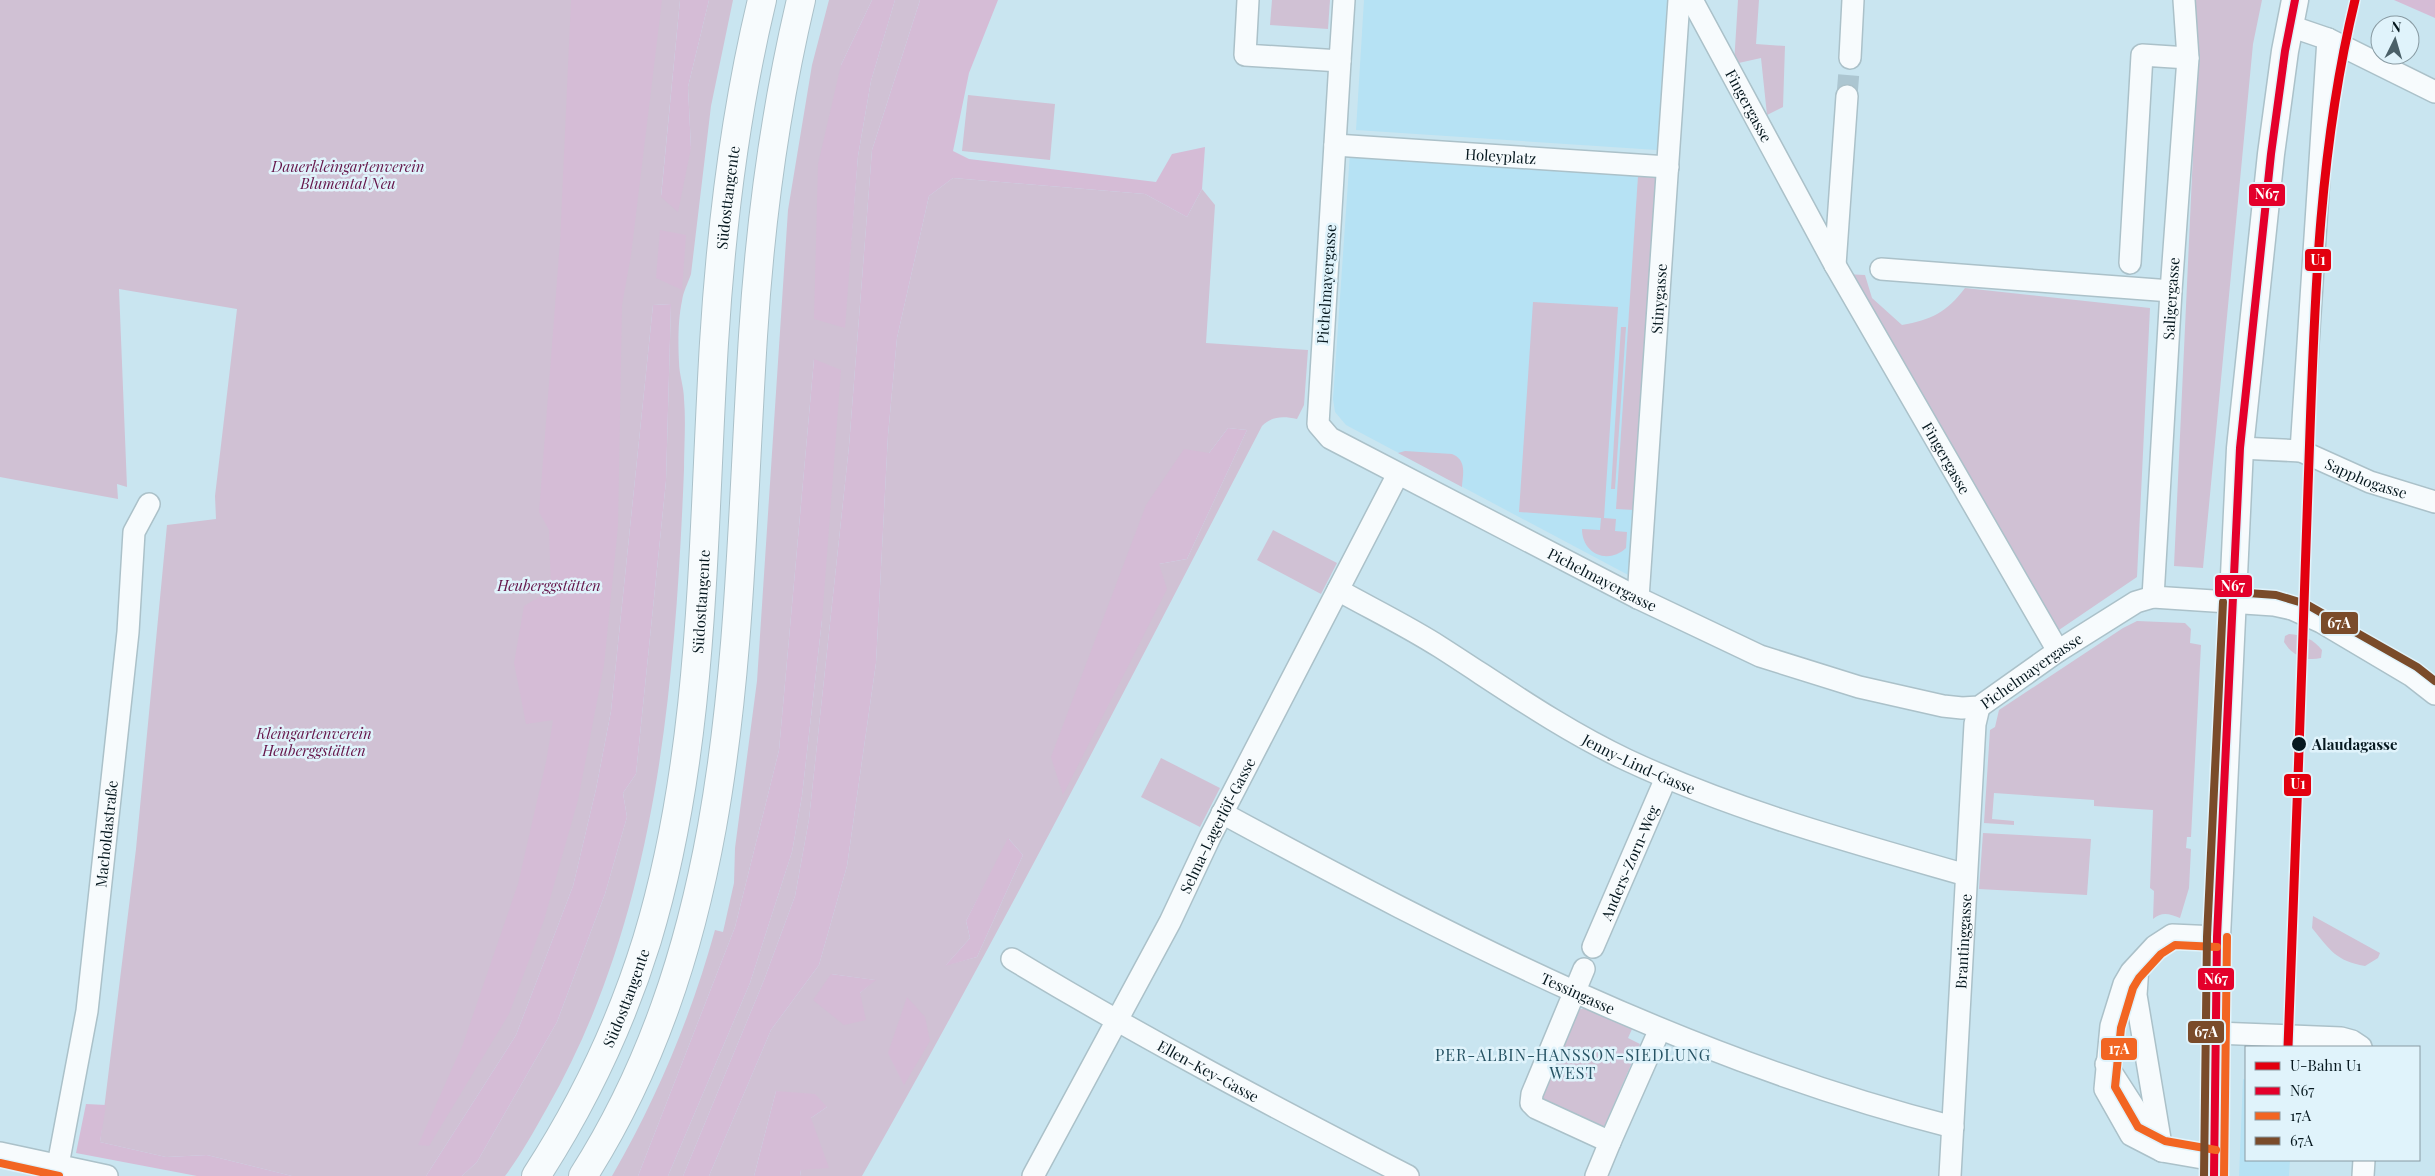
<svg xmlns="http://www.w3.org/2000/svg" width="2435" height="1176" font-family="'Playfair Display',serif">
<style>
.built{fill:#b6e2f4}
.green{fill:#d0c1d4;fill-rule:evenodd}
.forest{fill:#d5bcd6}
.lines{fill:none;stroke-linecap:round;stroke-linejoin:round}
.minor-tunnel{stroke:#acc6d1;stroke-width:21;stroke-dasharray:21 11;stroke-linecap:butt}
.minor-casing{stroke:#abc1c9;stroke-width:24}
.major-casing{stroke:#abc1c9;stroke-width:29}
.highway-casing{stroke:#abc1c9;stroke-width:30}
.minor{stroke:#f7fbfd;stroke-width:21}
.major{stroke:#f7fbfd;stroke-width:26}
.highway{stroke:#f7fbfd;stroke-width:28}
.bus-1-casing{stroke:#e0f3fb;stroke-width:11}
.bus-2-casing{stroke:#e0f3fb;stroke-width:11}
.bus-3-casing{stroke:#e0f3fb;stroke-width:11}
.bus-1{stroke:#e4002b;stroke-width:8}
.bus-2{stroke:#f26522;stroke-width:8}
.bus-3{stroke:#7a4b2a;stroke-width:8}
.metro-1-casing{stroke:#e0f3fb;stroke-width:12}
.metro-1{stroke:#e3000f;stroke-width:9}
.stop-dot{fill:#06181f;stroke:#e0f3fb;stroke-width:2}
.labels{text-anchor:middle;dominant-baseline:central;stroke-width:5;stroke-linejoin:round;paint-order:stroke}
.street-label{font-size:15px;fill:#06181f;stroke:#e0f3fb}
.park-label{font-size:15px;font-style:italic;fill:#641449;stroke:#e0f3fb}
.stop-label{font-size:15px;font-weight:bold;fill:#06181f;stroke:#e0f3fb;text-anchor:start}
.neighbourhood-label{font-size:16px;letter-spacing:1px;fill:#265364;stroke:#e0f3fb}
.line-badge{stroke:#e0f3fb;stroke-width:2}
.badge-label{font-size:14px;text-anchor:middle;font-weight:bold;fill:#fff}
</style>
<rect width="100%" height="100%" fill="#c9e5f0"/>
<!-- built -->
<g class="built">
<path d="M1364 0H1667L1657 150 1356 130Z"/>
<path d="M1350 153 1662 171 1632 577 1346 425 1335 412 1333 399Z"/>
<path d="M2243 1079 2246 1080V1160H2290L2289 1176H2239Z"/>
</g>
<!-- green -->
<g class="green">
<path d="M0 0H680L661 196 691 148 688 87 709 0H733L711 106 691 274C688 283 683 292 682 301 678 319 678 343 679 362 679 374 684 387 684 399 686 422 684 447 684 470 675 687 657 916 547 1108 534 1131 521 1155 505 1176H462L477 1162 557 1022 605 894 627 817 623 793 636 774 666 481 671 304 653 305 611 711 596 789 573 886 516 1035 426 1176H292L207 1155 166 1157 100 1142 136 849 167 525 216 519 215 496 237 309 119 289 127 487 117 484 118 499 0 477Z"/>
<path d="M829 0H872L841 65 844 328 858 156 871 81 895 0H920L872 150 849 446 809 819 795 896 764 980 683 1176H668L750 983 792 852 802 796 822 620 814 359 779 750 735 927 638 1176H612C657 1098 691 1017 715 930L723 932 734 883 735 848 757 681 788 210 812 65Z"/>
<path d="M1272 0H1330L1328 29 1270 25Z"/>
<path d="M1738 0H1759L1756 44 1785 46 1783 107 1767 115 1761 58 1734 64Z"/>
<path d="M2193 0H2262L2253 44 2203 568 2174 566 2198 46Z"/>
<path d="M968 95 1055 104 1050 160 962 151Z"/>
<path d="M1638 176 1656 177 1634 510 1616 509Z"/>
<path d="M953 178 1145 194 1187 217 1202 189 1215 205 1206 343 1308 350 1304 405 1297 419C1283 416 1272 416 1262 426 1131 678 1002 930 862 1176H800L811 1118 827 1107 776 1091 754 1176H709L771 1030 819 965 847 866 876 663 888 435 897 338 929 196ZM1228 428 1247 430 1187 559 1159 564 1209 453ZM1009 839 1023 855 977 957 946 965 970 938 966 921ZM831 974 875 980 860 993Z"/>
<path d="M1844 274 1865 275 1872 298 1902 325C1931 320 1947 312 1965 288L2150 308 2137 577 2056 632Z"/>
<path d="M1533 302 1618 307 1604 518 1616 519 1615 531 1627 532 1626 548C1608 565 1582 554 1582 529L1600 530 1601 518 1519 512Z"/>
<path d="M1621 327H1626L1615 489H1611Z"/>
<path d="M1405 451 1452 454C1467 460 1463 474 1462 487L1398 453Z"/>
<path d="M1273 530 1337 563 1321 594 1257 560Z"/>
<path d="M2137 621 2185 623 2191 629 2190 643 2201 645 2191 837H2187L2186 848 2191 849 2189 888 2180 918C2170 914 2162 911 2153 919L2154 891 2150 888 2153 810 2094 806V800L1994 793 1992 819 2014 821V825L1984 823 1990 730 1995 727 1999 710 2123 628Z"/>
<path d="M2289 634C2303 635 2313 639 2322 650L2321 658C2305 662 2292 655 2284 642L2285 636Z"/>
<path d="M1161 758 1220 788 1200 827 1141 797Z"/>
<path d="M1983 833 2091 839 2087 895 1979 889Z"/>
<path d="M2313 916 2380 953 2378 958 2365 966C2336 961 2330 950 2312 928Z"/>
<path d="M1586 1008 1632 1029 1628 1038 1640 1044 1604 1127 1598 1128 1544 1106 1539 1092 1576 1010Z"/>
</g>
<!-- forest -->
<g class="forest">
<path d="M571 0H662L631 255 622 305 618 526 604 665 578 800 544 920 509 1014 429 1146 418 1145 463 1044 518 884 546 762 553 720 526 724 514 663 524 606 551 590 549 530 539 512 560 242Z"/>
<path d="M680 0H709L688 87 691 148 678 212 661 197Z"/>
<path d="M872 0H895L871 81 858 156 845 328 814 319 818 164 841 65Z"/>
<path d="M920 0H998L969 73 953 151 969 159 1156 182 1172 154 1205 147 1202 189 1187 217 1145 194 953 178 929 196 897 338 888 435 876 663 847 866 819 965 771 1030 709 1176H683L764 980 795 896 809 819 849 446 872 150Z"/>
<path d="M2394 0H2435V18Z"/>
<path d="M660 230 686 235 682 290 656 278Z"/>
<path d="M671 304 666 481 636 774 623 793 627 817 605 894 557 1022 477 1162 462 1176H426L516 1035 573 886 596 789 611 711 653 305Z"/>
<path d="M814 359 841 370 822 620 802 796 792 852 750 983 668 1176H638L735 927 779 750Z"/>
<path d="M1228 428 1247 430 1187 559 1159 564 1167 589 1063 795 1051 757 1146 505 1184 449 1209 453Z"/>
<path d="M1008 838 1023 855 977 957 945 966 970 938 966 921Z"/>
<path d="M831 974 876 980 860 993 866 1020 844 1025 813 1000Z"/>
<path d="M907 997 925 1017 930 1041 904 1085 888 1053Z"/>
<path d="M776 1091 815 1094 827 1107 811 1118 829 1168 801 1170 800 1176H754Z"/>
<path d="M86 1104 106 1105 100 1142 166 1157 207 1155 292 1176H197L76 1153Z"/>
</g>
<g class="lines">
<!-- minor-tunnel -->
<path class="minor-tunnel" d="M1847 96 1850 58"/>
<defs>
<g id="minor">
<path d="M1248 0 1245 55 1340 61 1344 0"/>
<path id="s1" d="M1692 0 1835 265 2058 651"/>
<path d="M2290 26 2328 39 2435 92"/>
<path d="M1850 58 1853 0"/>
<path id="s2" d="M1340 61 1318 424 1330 438 1638 598 1760 656 1859 687 1943 706 1962 708 1979 707 2058 651 2136 602 2153 597 2274 605 2292 609 2321 622 2412 676 2435 694"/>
<path id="s3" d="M1335 145 1668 167"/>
<path d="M2130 263 2142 55 2188 58"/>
<path d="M1835 265 1847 96"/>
<path d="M1881 269 2171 291"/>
<path id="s4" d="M2240 448 2301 451 2370 482 2435 502"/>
<path d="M2301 451 2328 39"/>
<path id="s5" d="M1338 590C1372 609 1407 626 1440 647 1501 686 1561 729 1627 760 1736 811 1851 842 1966 875"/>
<path id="s6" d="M2153 597 2171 291 2188 58 2184 0"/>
<path id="s7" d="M1638 598 1679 0"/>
<path id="s8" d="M1222 813C1458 941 1692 1061 1953 1127"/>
<path id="s9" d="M1593 947 1666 778"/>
<path id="s10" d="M1012 959C1141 1037 1274 1107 1408 1176"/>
<path d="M2138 966 2136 995 2162 1151"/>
<path d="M1584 969 1532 1094 1531 1103 1536 1108 1610 1142 1660 1029"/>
<path d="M2216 1033 2341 1038 2352 1041 2361 1047"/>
<path d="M2106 1064 2157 1143"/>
<path d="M0 1153 107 1176"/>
<path d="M2214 1160 2162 1151 2131 1135 2105 1089 2111 1026 2124 984 2131 972 2155 946 2172 935 2217 937"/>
<path id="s11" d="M58 1165 87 1011 128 632 134 532 149 504"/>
<path id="s12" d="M1033 1176 1170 922 1210 837 1398 474"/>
<path d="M1596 1176 1610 1142"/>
<path id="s13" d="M1950 1176 1975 724 1979 707"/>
<path d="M2363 1176 2364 1160"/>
</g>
<path id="major" d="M2214 1176 2217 937 2240 448 2271 154 2285 51 2295 0"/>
<g id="highway">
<path id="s14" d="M536 1176C584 1102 621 1024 647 940 705 748 702 542 714 343 721 228 735 112 762 0"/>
<path d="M583 1176C743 925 735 622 753 336 760 223 775 110 801 0"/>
</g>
</defs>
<!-- minor casing -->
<use href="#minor" class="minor-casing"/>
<!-- major casing -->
<use href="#major" class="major-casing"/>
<!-- highway casing -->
<use href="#highway" class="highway-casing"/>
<!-- minor -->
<use href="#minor" class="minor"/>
<!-- major -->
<use href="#major" class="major"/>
<!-- highway -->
<use href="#highway" class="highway"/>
<defs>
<path id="bus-1" d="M2214 1176 2217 937 2240 448 2271 154 2285 51 2295 0"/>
<g id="bus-2">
<path d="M2216 1150 2165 1141 2138 1127 2115 1087 2121 1028 2133 988 2139 978 2161 954 2175 945 2217 947"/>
<path d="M0 1163 59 1176"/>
<path d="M2224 1176 2227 937"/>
</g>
<g id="bus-3">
<path d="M2234 592 2276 595 2306 604 2417 667 2435 681"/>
<path d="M2204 1176 2207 937 2223 602"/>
</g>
</defs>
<!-- bus-1 casing -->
<use href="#bus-1" class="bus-1-casing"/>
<!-- bus-2 casing -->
<use href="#bus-2" class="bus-2-casing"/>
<!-- bus-3 casing -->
<use href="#bus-3" class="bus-3-casing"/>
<!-- bus-1 -->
<use href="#bus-1" class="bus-1"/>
<!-- bus-2 -->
<use href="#bus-2" class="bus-2"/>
<!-- bus-3 -->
<use href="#bus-3" class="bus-3"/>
<defs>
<path id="metro-1" d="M2288 1047C2295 861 2302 674 2308 488 2314 324 2316 160 2355 0"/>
</defs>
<!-- metro-1 casing -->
<use href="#metro-1" class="metro-1-casing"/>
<!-- metro-1 -->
<use href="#metro-1" class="metro-1"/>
</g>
<!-- markers -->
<circle class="stop-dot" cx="2299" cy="744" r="8"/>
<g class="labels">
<!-- street labels -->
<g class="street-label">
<text stroke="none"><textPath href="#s1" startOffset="120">Fingergasse</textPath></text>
<text stroke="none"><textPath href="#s3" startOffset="166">Holeyplatz</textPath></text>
<text stroke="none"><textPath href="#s14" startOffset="1010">Südosttangente</textPath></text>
<text transform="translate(1326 284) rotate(-86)">Pichelmayergasse</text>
<text stroke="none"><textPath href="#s6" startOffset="299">Saligergasse</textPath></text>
<text stroke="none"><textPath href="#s7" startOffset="300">Stinygasse</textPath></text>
<text stroke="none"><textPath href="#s1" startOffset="524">Fingergasse</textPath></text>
<text stroke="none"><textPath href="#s4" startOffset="132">Sapphogasse</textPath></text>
<text stroke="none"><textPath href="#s2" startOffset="689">Pichelmayergasse</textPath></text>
<text stroke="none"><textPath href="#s14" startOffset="605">Südosttangente</textPath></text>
<text stroke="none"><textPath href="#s2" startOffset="1154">Pichelmayergasse</textPath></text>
<text stroke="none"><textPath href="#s5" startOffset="348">Jenny-Lind-Gasse</textPath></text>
<text stroke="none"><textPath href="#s12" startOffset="396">Selma-Lagerlöf-Gasse</textPath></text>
<text stroke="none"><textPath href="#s11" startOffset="335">Macholdastraße</textPath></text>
<text stroke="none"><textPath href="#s9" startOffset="92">Anders-Zorn-Weg</textPath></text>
<text stroke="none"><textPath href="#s13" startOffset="235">Brantinggasse</textPath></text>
<text stroke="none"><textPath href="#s8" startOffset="399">Tessingasse</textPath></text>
<text stroke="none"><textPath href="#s14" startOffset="200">Südosttangente</textPath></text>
<text stroke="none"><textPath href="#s10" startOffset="226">Ellen-Key-Gasse</textPath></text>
</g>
<!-- park labels -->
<g class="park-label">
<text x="348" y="166">Dauerkleingartenverein<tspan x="348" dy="17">Blumental Neu</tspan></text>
<text x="549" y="585">Heuberggstätten</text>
<text x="314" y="733">Kleingartenverein<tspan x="314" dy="17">Heuberggstätten</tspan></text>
</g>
<!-- stop labels -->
<g class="stop-label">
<text x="2312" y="744">Alaudagasse</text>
</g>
<!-- neighbourhood labels -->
<g class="neighbourhood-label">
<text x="1573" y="1054">PER-ALBIN-HANSSON-SIEDLUNG<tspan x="1573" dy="18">WEST</tspan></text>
</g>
</g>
<g class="line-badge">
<rect x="2248" y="183" width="38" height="24" rx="5" fill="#e4002b"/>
<rect x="2304" y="248" width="28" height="24" rx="5" fill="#e3000f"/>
<rect x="2214" y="574" width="39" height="24" rx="5" fill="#e4002b"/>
<rect x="2320" y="611" width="39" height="24" rx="5" fill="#7a4b2a"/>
<rect x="2283" y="773" width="29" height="24" rx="5" fill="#e3000f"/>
<rect x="2197" y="967" width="38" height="24" rx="5" fill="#e4002b"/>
<rect x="2187" y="1020" width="38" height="24" rx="5" fill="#7a4b2a"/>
<rect x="2100" y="1037" width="38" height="24" rx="5" fill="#f26522"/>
</g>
<g class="badge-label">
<text x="2267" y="199">N67</text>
<text x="2318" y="265">U1</text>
<text x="2233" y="591">N67</text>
<text x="2339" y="628">67A</text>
<text x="2298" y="789">U1</text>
<text x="2216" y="984">N67</text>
<text x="2206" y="1037">67A</text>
<text x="2119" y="1054">17A</text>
</g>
<!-- legend -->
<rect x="2245" y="1046" width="175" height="115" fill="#e0f3fb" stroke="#899ba3"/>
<rect x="2255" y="1062" width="25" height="8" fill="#e3000f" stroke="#899ba3"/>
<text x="2290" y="1071" font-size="15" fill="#06181f">U-Bahn U1</text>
<rect x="2255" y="1087" width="25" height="8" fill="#e4002b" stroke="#899ba3"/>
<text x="2290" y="1096" font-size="15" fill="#06181f">N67</text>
<rect x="2255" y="1112" width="25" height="8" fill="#f26522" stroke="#899ba3"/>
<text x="2290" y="1121" font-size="15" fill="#06181f">17A</text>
<rect x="2255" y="1137" width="25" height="8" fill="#7a4b2a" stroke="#899ba3"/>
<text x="2290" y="1146" font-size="15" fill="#06181f">67A</text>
<!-- north arrow -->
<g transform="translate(2395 40) rotate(5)"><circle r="24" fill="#e0f3fb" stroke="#899ba3"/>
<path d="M0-4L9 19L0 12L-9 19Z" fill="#4a6068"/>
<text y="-8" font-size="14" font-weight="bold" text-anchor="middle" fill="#06181f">N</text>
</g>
</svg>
